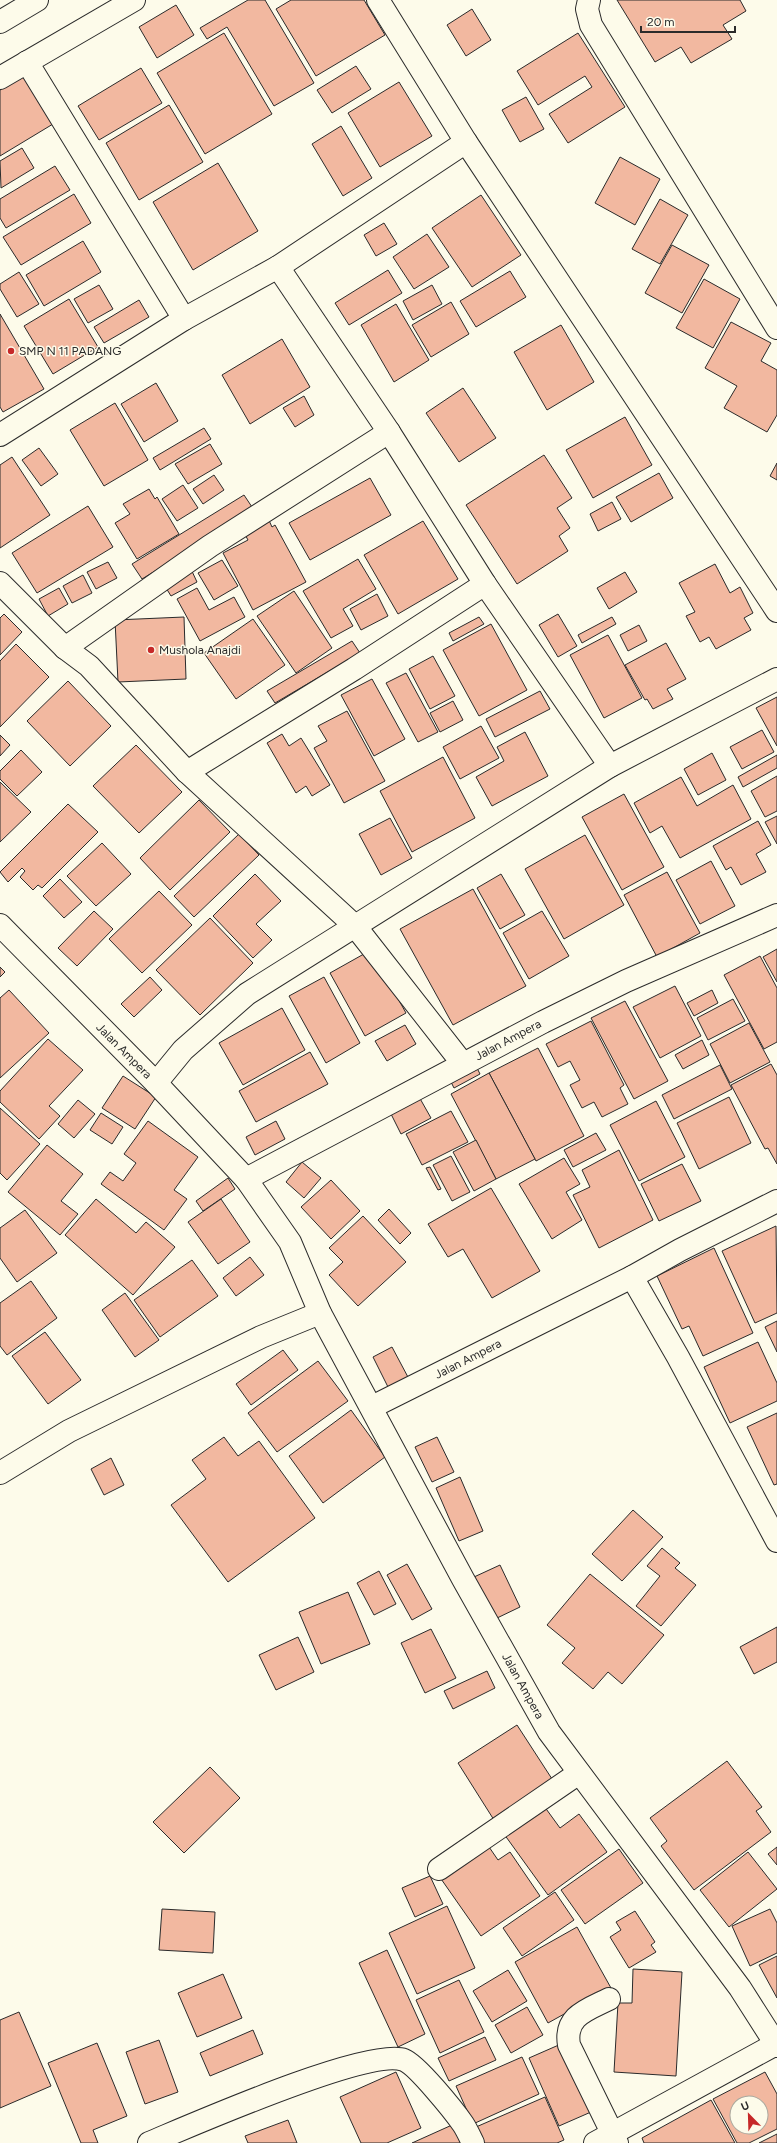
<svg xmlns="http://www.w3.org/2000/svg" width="777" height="2143" font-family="Figtree,sans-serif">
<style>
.building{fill:#f2b8a0;stroke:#2b2b2b;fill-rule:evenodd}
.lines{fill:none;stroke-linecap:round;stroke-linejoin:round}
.minor-casing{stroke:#2b2b2b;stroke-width:24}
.highway-casing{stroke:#2b2b2b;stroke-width:24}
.minor{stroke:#fdfbea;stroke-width:22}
.highway{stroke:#fdfbea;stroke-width:22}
.poi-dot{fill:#c62828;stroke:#fdfbea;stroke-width:1.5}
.labels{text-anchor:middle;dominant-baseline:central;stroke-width:3;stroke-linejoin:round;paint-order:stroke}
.poi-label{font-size:12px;fill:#2b2b2b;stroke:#fdfbea;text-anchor:start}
.street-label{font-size:12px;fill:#2b2b2b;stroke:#fdfbea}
</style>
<rect width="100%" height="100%" fill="#fdfbea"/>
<!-- building -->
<g class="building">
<path d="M248 0H265L314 83 274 106 227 27 207 39 200 28Z"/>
<path d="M291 0H364L385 35 316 76 276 9Z"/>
<path d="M617 0H740L746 11 723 25 732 39 691 63 681 47 655 62Z"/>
<path d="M176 5 194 35 157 58 139 27Z"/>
<path d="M472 9 491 40 466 56 447 25Z"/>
<path d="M224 33 272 114 205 154 157 73Z"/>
<path d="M578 33 625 107 568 143 549 114 592 87 585 76 538 105 517 71Z"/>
<path d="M356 66 371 89 332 113 317 90Z"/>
<path d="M141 68 162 103 99 140 78 106Z"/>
<path d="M24 76 53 124 0 156V90Z"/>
<path d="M399 82 432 136 380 167 348 113Z"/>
<path d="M526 97 544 129 520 142 502 110Z"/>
<path d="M169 105 203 162 139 200 106 143Z"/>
<path d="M341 126 372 178 343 196 312 144Z"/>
<path d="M22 148 34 168 1 188 0 161Z"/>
<path d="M620 157 660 179 635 225 595 203Z"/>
<path d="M218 163 258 231 193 270 153 202Z"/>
<path d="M55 166 70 190 6 228 0 218V199Z"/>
<path d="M74 194 91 223 21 265 3 237Z"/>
<path d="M481 195 521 255 472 287 432 228Z"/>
<path d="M660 199 688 215 660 264 632 249Z"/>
<path d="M384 223 397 244 376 256 364 235Z"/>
<path d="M427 234 449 267 414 289 393 257Z"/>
<path d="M83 241 101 272 44 306 26 275Z"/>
<path d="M672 245 709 265 682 313 645 293Z"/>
<path d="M388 270 402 293 349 325 335 303Z"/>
<path d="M510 271 526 297 476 327 460 301Z"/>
<path d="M19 272 39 304 17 317 0 289V284Z"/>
<path d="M704 279 740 299 713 348 676 328Z"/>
<path d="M99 285 113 309 88 323 74 299Z"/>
<path d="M432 285 442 304 413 320 403 301Z"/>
<path d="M69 299 98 347 53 374 24 326Z"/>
<path d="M139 300 149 317 104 343 94 327Z"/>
<path d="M451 302 469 334 431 357 412 325Z"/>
<path d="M396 304 429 360 394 382 361 325Z"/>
<path d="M0 314 44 389 3 412 0 407Z"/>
<path d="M731 322 771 343 761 361 777 370V415L767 432 724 408 737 386 705 368Z"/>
<path d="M561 325 594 382 547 410 514 352Z"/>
<path d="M282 339 310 387 250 424 222 375Z"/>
<path d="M156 383 178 421 144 442 121 404Z"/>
<path d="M463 388 496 438 459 462 426 413Z"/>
<path d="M304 396 314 415 295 427 283 408Z"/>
<path d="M115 403 148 460 104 486 70 430Z"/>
<path d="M625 417 652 465 593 498 566 450Z"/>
<path d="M204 428 211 439 160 470 153 458Z"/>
<path d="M210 444 222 464 188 484 175 464Z"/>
<path d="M39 448 58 474 41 486 22 460Z"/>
<path d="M544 455 572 498 557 508 570 528 559 536 568 551 517 584 466 505Z"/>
<path d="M12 457 50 515 0 548V465Z"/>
<path d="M777 463V480L770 476Z"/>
<path d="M659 473 673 498 631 522 616 497Z"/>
<path d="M214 475 224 490 203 504 193 489Z"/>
<path d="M370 478 391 515 310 560 289 523Z"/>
<path d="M183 485 198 508 177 521 162 499Z"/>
<path d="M149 489 155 499 157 497 179 534 137 559 115 523 130 514 123 504Z"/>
<path d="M244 495 254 510 142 579 132 564Z"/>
<path d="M612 502 621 519 598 531 590 514Z"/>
<path d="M88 506 113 547 37 593 12 553Z"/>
<path d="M267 516 272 527 275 525 306 582 253 610 223 553 248 540 242 529Z"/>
<path d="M423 521 458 579 398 614 364 555Z"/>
<path d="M358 559 376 589 343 609 353 626 331 638 303 591Z"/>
<path d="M222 560 238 586 214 600 198 573Z"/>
<path d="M108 562 117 578 96 589 87 572Z"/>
<path d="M715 564 730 593 740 587 753 613 744 618 751 630 716 649 709 637 700 642 686 616 695 612 679 583Z"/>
<path d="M190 567 197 582 171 596 163 583Z"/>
<path d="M625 572 637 592 609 609 597 588Z"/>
<path d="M83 575 92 593 72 603 63 586Z"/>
<path d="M59 588 68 604 48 616 39 599Z"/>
<path d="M197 588 209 610 234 597 245 617 200 641 177 599Z"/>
<path d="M294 591 332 648 296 673 257 616Z"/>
<path d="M377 594 388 616 361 630 350 609Z"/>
<path d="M4 614 22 632 0 655V618Z"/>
<path d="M558 614 577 646 558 657 539 625Z"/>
<path d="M184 617 186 679 118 682 115 620Z"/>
<path d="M479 617 484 624 453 641 449 633Z"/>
<path d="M612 617 616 624 582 643 578 635Z"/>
<path d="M253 619 285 665 236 699 204 653Z"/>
<path d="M491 624 527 690 479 716 443 650Z"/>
<path d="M639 625 647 641 628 651 620 635Z"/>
<path d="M608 635 642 698 604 718 570 655Z"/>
<path d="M352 641 360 653 275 703 267 691Z"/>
<path d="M666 643 686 679 667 689 673 699 653 709 647 699 645 700 625 665Z"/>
<path d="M16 644 49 677 0 727V661Z"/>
<path d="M433 656 455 696 430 709 409 669Z"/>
<path d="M406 673 438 732 418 742 386 683Z"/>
<path d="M372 679 405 739 374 756 341 695Z"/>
<path d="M68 681 111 726 70 766 27 721Z"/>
<path d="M540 691 550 709 495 737 486 719Z"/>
<path d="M777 697V746L756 708Z"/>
<path d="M453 701 463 720 440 732 430 713Z"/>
<path d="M347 711 385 781 344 803 314 748 327 741 318 726Z"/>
<path d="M481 726 499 758 460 779 443 747Z"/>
<path d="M762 730 774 752 742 769 730 747Z"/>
<path d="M525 732 548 776 492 806 476 777 504 761 497 747Z"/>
<path d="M282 734 289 746 301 738 330 785 312 796 306 786 296 793 267 743Z"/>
<path d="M0 735 10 745 0 756Z"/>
<path d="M136 745 182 792 139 833 93 786Z"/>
<path d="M21 750 42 772 17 796 0 779V771Z"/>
<path d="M712 753 726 780 698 795 684 769Z"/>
<path d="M777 755V768L743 787 738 777Z"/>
<path d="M443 757 475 818 412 852 380 791Z"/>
<path d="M777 776V811L765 817 751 791Z"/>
<path d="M681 777 697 806 733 785 751 819 680 858 662 826 650 833 634 803Z"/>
<path d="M0 782 31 812 0 842Z"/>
<path d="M624 794 664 867 622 890 582 817Z"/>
<path d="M199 800 230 832 170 890 140 858Z"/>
<path d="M68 804 98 832 42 888 38 885 33 890 20 877 25 871 22 868 8 882 0 872Z"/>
<path d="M777 816V844L765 822Z"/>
<path d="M390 818 412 858 381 875 359 834Z"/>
<path d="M758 821 771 845 756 854 766 872 741 885 731 867 726 870 713 846Z"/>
<path d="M239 834 259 855 194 917 174 896Z"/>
<path d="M585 835 624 905 564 939 525 869Z"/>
<path d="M102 843 131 874 96 906 67 876Z"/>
<path d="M711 861 735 906 700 924 676 880Z"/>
<path d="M667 872 700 933 657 957 624 895Z"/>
<path d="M255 874 281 901 256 924 272 940 253 958 213 916Z"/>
<path d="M501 874 525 915 500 929 477 888Z"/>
<path d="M60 879 82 902 64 918 43 896Z"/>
<path d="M473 889 526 986 453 1025 400 929Z"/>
<path d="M159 891 192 925 142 973 109 939Z"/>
<path d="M94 911 113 929 77 966 58 948Z"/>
<path d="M542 911 569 956 529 979 503 933Z"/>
<path d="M210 918 253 963 200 1015 156 970Z"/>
<path d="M777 949V982L763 957Z"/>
<path d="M371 950 406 1013 365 1036 330 973Z"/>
<path d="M760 956 777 988V1042L764 1049 724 975Z"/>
<path d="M0 967 5 972 0 977Z"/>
<path d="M150 977 162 990 134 1017 121 1004Z"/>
<path d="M324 977 360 1043 326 1063 289 996Z"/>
<path d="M675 986 701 1036 660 1058 633 1007Z"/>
<path d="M9 990 49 1033 0 1078V998Z"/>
<path d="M712 990 718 1003 694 1016 687 1003Z"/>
<path d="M733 999 745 1021 708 1040 697 1018Z"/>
<path d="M625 1001 668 1081 634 1099 591 1018Z"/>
<path d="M282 1008 305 1050 243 1085 219 1043Z"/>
<path d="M591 1021 624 1085 620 1088 628 1104 602 1117 594 1102 582 1108 570 1085 580 1080 570 1061 558 1067 546 1044Z"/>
<path d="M749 1023 770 1062 730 1083 710 1044Z"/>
<path d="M405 1025 416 1044 387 1061 375 1041Z"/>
<path d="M48 1039 83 1070 49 1106 60 1116 39 1139 0 1102V1091Z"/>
<path d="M702 1040 709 1055 683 1069 675 1055Z"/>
<path d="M538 1048 584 1136 536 1161 489 1073Z"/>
<path d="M310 1052 328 1084 256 1122 239 1091Z"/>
<path d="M474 1062 480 1074 454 1088 448 1076Z"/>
<path d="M771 1064 777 1075V1164L768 1148 765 1149 731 1085Z"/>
<path d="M720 1065 732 1089 674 1119 662 1095Z"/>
<path d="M489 1073 535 1159 496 1179 451 1094Z"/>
<path d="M123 1076 156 1097 135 1129 102 1108Z"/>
<path d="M418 1095 431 1118 401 1134 389 1110Z"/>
<path d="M729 1097 751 1143 699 1169 677 1123Z"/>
<path d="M78 1100 95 1114 74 1138 58 1124Z"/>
<path d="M656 1101 685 1157 639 1181 610 1125Z"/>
<path d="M0 1108 40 1144 7 1180 0 1173Z"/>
<path d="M451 1111 468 1142 422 1165 406 1134Z"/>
<path d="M101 1113 123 1127 112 1144 90 1130Z"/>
<path d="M148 1121 198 1157 174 1190 187 1199 164 1230 101 1184 110 1172 123 1181 136 1163 124 1154Z"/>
<path d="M276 1121 285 1139 255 1155 246 1137Z"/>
<path d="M596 1133 606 1150 573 1167 564 1150Z"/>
<path d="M476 1140 496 1179 474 1191 453 1152Z"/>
<path d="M47 1145 83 1174 61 1201 78 1214 60 1235 8 1192Z"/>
<path d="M619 1150 653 1220 599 1248 573 1195 590 1187 582 1170Z"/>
<path d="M451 1156 470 1192 452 1201 433 1165Z"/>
<path d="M564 1158 580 1184 566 1192 582 1220 552 1239 519 1184Z"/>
<path d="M302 1162 321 1178 304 1198 286 1182Z"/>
<path d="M682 1164 701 1201 659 1221 641 1184Z"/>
<path d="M430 1167 441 1189 438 1190 426 1168Z"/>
<path d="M228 1178 235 1189 203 1211 196 1201Z"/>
<path d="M331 1180 360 1211 331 1239 301 1207Z"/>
<path d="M491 1188 540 1271 492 1298 463 1249 448 1257 428 1224Z"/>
<path d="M96 1199 136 1233 146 1222 175 1247 133 1295 65 1235Z"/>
<path d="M221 1199 250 1242 218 1264 188 1222Z"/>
<path d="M389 1209 411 1233 400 1244 378 1220Z"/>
<path d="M25 1210 57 1253 17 1282 0 1258V1228Z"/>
<path d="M363 1216 406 1262 358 1306 329 1275 343 1262 329 1248Z"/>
<path d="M776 1226 777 1313 755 1323 722 1251Z"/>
<path d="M714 1248 753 1333 703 1356 689 1326 682 1329 657 1276Z"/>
<path d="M250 1257 264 1275 236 1296 223 1278Z"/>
<path d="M192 1260 218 1296 160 1337 134 1300Z"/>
<path d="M31 1281 57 1318 7 1355 0 1346V1303Z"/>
<path d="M125 1293 159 1340 135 1357 102 1310Z"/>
<path d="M777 1321V1352L765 1327Z"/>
<path d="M45 1332 81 1380 48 1404 12 1356Z"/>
<path d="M758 1342 777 1383V1401L730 1423 704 1367Z"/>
<path d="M392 1347 409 1379 389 1389 373 1357Z"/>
<path d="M283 1350 298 1370 251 1405 236 1384Z"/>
<path d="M318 1361 348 1401 277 1452 248 1413Z"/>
<path d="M351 1410 385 1457 323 1503 289 1456Z"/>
<path d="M777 1413V1484L774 1485 747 1427Z"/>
<path d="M224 1437 238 1456 259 1441 315 1518 228 1582 171 1505 206 1479 192 1460Z"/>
<path d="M437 1437 454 1472 432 1482 415 1447Z"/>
<path d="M111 1458 124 1485 104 1495 91 1469Z"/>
<path d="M460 1477 483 1531 459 1541 436 1488Z"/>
<path d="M633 1510 663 1537 622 1581 592 1554Z"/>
<path d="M662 1548 680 1563 675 1568 696 1585 661 1626 636 1606 660 1576 647 1566Z"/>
<path d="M407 1564 432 1609 412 1620 387 1575Z"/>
<path d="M500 1565 520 1607 495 1619 474 1577Z"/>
<path d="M379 1571 396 1604 374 1615 357 1583Z"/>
<path d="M590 1574 664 1635 622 1684 608 1672 593 1689 562 1663 575 1648 547 1625Z"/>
<path d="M348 1592 370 1644 321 1664 299 1612Z"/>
<path d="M777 1627V1662L754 1674 740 1647Z"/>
<path d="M431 1629 456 1678 425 1693 401 1643Z"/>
<path d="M298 1637 314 1672 276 1690 259 1655Z"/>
<path d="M487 1671 495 1688 453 1709 444 1691Z"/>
<path d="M517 1725 554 1782 494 1820 458 1763Z"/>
<path d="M727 1761 762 1807 756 1811 771 1832 694 1890 661 1846 667 1841 650 1818Z"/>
<path d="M210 1767 240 1798 184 1853 153 1822Z"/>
<path d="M544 1806 560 1828 579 1814 607 1852 548 1895 504 1834Z"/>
<path d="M487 1844 498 1860 510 1852 540 1896 481 1936 439 1876Z"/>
<path d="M777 1847V1865L768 1854Z"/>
<path d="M619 1849 643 1883 585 1924 561 1890Z"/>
<path d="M748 1852 777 1889 729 1927 700 1890Z"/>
<path d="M430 1876 443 1904 415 1917 402 1888Z"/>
<path d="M555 1892 574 1920 522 1956 503 1928Z"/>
<path d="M447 1906 475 1968 417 1994 389 1933Z"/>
<path d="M162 1909 215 1912 213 1953 159 1950Z"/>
<path d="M770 1909 777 1923V1953L750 1966 732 1926Z"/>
<path d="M635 1911 655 1942 651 1945 656 1952 629 1968 610 1937 621 1930 616 1922Z"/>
<path d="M577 1927 611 1988 548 2023 515 1962Z"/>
<path d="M387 1950 425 2034 398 2047 359 1963Z"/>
<path d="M777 1956V1998L759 1965Z"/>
<path d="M633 1969 682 1972 676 2076 614 2072 618 2003H632Z"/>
<path d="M508 1970 527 2001 492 2022 473 1991Z"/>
<path d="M223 1974 242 2018 197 2037 178 1993Z"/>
<path d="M459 1980 484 2032 440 2053 416 2000Z"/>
<path d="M527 2007 543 2035 511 2053 495 2025Z"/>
<path d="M19 2012 51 2086 0 2108V2020Z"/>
<path d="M253 2030 263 2054 210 2076 200 2053Z"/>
<path d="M485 2037 496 2060 449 2081 438 2058Z"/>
<path d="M159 2040 178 2092 145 2104 126 2052Z"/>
<path d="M97 2043 127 2116 93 2130 98 2143H81L48 2063Z"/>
<path d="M561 2044 591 2112 559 2126 529 2058Z"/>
<path d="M522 2057 539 2094 473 2124 456 2086Z"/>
<path d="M396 2072 421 2128 387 2143H361L340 2097Z"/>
<path d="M765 2072 777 2094V2129L749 2143H737L713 2099ZM737 2103H761V2127H737Z"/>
<path d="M545 2097 564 2140 557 2143H483L476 2127Z"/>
<path d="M711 2100 735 2143H644L642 2138Z"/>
<path d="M288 2120 297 2143H248L245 2136Z"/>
<path d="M452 2125 461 2143H412Z"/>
<path d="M777 2134V2143H759Z"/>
</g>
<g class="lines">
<defs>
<g id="minor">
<path d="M378 0 466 142 777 611"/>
<path d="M589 0 587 9 591 25 777 328"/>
<path d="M27 62 184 319"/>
<path d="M278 267 389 432"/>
<path d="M0 435 184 319 278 267 466 142"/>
<path d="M0 583 65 648 89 666 187 772 355 926 463 1064"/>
<path d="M65 648 210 546 389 432 485 584 610 766"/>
<path d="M187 772 354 669 485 584"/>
<path d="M0 925 156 1083 246 1179 290 1242 320 1313 463 1579 549 1732 740 1988 777 2046"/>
<path d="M156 1083 183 1050 247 994 610 766 777 679"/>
<path d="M246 1179 543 1022 626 981 777 915"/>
<path d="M632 1277 678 1357 777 1541"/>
<path d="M372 1407 632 1277 680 1250 777 1201"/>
<path d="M0 1473 69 1431 261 1337 320 1313"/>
<path d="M439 1869 579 1773"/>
<path d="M609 1999C587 2010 564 2016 569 2045L617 2143"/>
<path d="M149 2143C190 2126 369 2047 404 2060 417 2065 454 2111 463 2124 467 2130 470 2137 473 2143"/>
<path d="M595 2143 776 2044"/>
</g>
<g id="highway">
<path d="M0 22 37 0"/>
<path d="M0 78 134 0"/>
</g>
</defs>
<!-- minor casing -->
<use href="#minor" class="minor-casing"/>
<!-- highway casing -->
<use href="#highway" class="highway-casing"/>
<!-- minor -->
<use href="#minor" class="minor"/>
<!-- highway -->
<use href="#highway" class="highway"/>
</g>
<!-- markers -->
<g class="poi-dot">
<circle cx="11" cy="351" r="4"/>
<circle cx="151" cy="650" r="4"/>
</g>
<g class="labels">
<!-- poi labels -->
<g class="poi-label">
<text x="19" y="351">SMP N 11 PADANG</text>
<text x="159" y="650">Mushola Anajdi</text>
</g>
<!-- street labels -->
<g class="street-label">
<text transform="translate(508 1040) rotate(-28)">Jalan Ampera</text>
<text transform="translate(124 1051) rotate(45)">Jalan Ampera</text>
<text transform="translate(468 1359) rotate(-27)">Jalan Ampera</text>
<text transform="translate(523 1686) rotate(61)">Jalan Ampera</text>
</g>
</g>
<!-- north arrow -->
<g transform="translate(749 2115) rotate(337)"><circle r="19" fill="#fdfbea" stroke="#a9a89e"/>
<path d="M0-3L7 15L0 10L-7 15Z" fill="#c62828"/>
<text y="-6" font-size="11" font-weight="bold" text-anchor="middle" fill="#2b2b2b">U</text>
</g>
<!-- scale -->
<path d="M641 26v6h94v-6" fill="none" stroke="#2b2b2b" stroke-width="2"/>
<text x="647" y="26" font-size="12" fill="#2b2b2b" stroke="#fdfbea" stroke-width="3" paint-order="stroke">20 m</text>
</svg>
